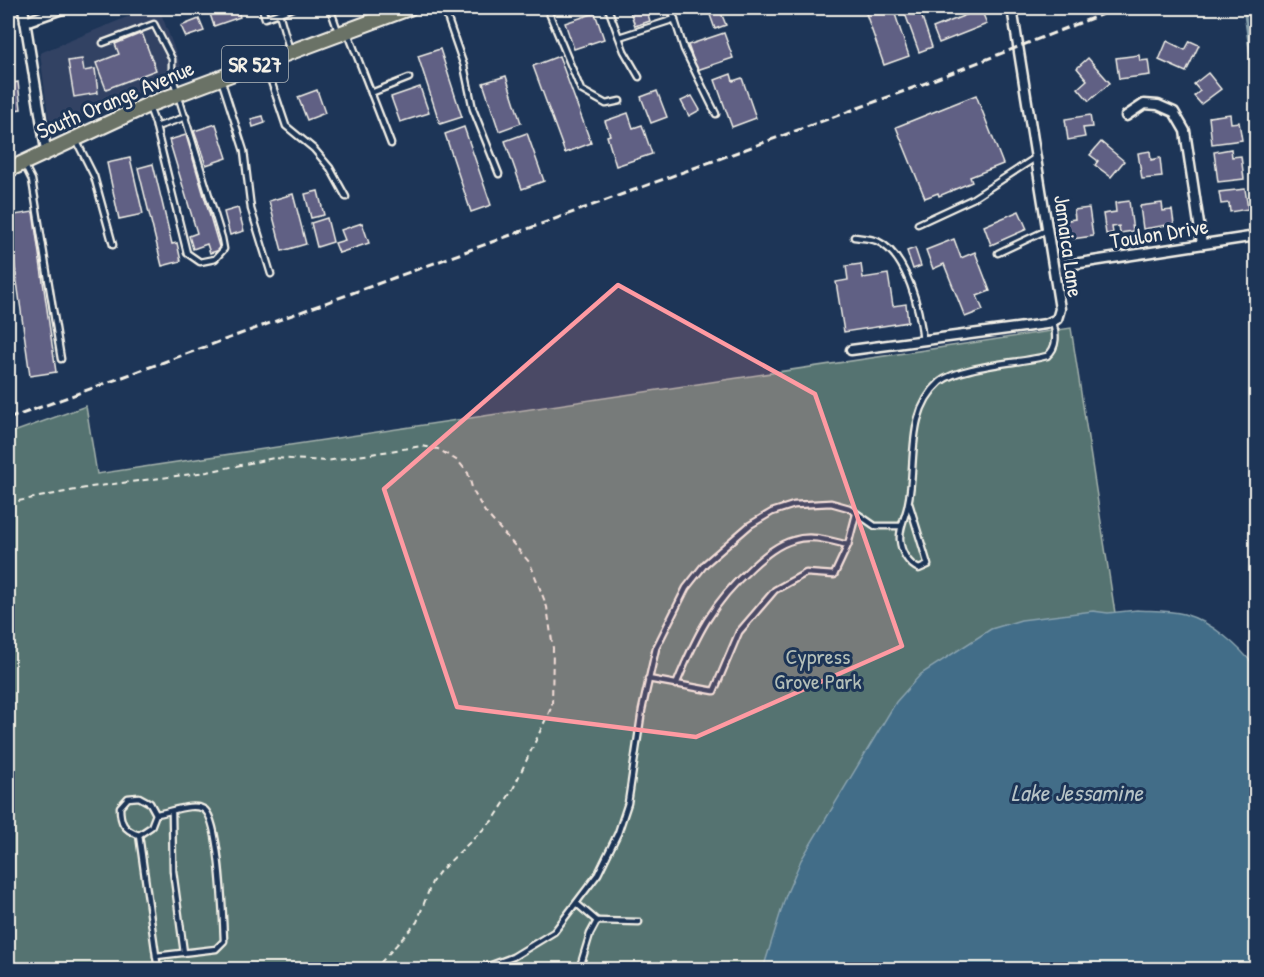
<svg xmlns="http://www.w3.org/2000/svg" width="1264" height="977" font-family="'Patrick Hand',sans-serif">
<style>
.built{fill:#314264}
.green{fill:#557371;stroke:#a4b2ac;stroke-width:1.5}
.water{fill:#426d88;stroke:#89a2ae;stroke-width:1.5}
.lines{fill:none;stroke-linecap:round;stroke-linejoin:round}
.stream{stroke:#89a2ae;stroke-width:3}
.building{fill:#606084;stroke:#f4f1e8;stroke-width:1.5}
.lane-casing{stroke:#f4f1e8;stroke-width:9}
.street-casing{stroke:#f4f1e8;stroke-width:13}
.primary-casing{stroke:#f4f1e8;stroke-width:18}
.path{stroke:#f4f1e8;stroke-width:2;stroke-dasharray:6 4.5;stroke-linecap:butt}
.lane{stroke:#1d3557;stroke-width:4.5}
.street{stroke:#1d3557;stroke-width:8}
.primary{stroke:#6a7266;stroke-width:14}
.rail{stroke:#f4f1e8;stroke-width:3;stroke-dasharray:9 4.5;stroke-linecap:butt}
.marked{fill:#ff9aa2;fill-opacity:0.2;stroke:#ff9aa2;stroke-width:4.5;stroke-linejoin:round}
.labels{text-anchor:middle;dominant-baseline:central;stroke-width:6;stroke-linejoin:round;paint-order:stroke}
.shield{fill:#1d3557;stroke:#b4b9bc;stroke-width:1.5}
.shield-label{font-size:21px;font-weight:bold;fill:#f4f1e8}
.street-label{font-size:22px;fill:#f4f1e8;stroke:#1d3557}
.park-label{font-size:22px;fill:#b4bfb8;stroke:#1d3557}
.water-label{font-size:24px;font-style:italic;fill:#b6c3c6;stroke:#1d3557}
</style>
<rect width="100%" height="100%" fill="#1d3557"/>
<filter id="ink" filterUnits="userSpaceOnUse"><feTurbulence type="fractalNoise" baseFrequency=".0167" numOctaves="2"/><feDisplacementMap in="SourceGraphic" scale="12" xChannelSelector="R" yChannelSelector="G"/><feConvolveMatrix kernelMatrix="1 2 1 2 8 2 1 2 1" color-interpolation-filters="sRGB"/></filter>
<g filter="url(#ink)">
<!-- built -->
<path class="built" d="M149 8H159L184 74 60 127 53 124 48 116 40 53Z"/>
<!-- green -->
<path class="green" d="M1071 328 1170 969 8 970V434L86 406 97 474Z"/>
<!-- water -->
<path class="water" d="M1137 610C1152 611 1169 610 1184 614 1212 622 1239 646 1256 668V969H763L786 895 801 860 896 702 921 674 991 629 1021 620 1093 611 1108 613Z"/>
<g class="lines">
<!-- stream -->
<path class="stream" d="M1244 8 1256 91"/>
</g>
<!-- building -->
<g class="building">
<path d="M237 8 240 17 214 26 210 14Z"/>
<path d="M629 8H646L650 21 635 26Z"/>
<path d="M700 8H719L726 25 715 29 709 12 702 15Z"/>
<path d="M864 8H893L909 56 884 65Z"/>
<path d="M903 8H919L932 47 919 52Z"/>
<path d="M981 9 987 24 939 43 933 28Z"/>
<path d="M595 13 604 39 574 49 565 23Z"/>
<path d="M199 19 204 31 186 37 181 26Z"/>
<path d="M142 33 156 70 106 89 96 63 119 54 115 44Z"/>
<path d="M724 33 733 58 697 70 688 45Z"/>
<path d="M1167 41 1185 50 1190 41 1199 45 1186 72 1159 60Z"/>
<path d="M440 49 462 117 440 124 418 56Z"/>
<path d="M1139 55 1140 61 1148 60 1150 75 1119 79 1116 58Z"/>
<path d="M559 56 591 143 565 153 533 66Z"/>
<path d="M1088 58 1110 83 1089 101 1078 88 1087 80 1077 68Z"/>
<path d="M82 59 84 71 95 69 98 93 74 97 68 61Z"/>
<path d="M1208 73 1221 89 1201 104 1194 96 1200 91 1194 84Z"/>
<path d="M731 74 733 81 742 78 756 118 732 127 715 80Z"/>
<path d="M506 76 521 123 499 131 483 83Z"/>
<path d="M18 82 21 109 8 111V84Z"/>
<path d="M420 87 429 113 400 122 391 97Z"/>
<path d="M317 90 325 113 307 120 298 97Z"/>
<path d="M657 91 667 117 651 123 641 97Z"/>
<path d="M976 95 1003 164 970 177 972 182 939 196 938 193 925 198 896 127Z"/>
<path d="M692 96 700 110 689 116 681 101Z"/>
<path d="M628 113 633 128 642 125 652 154 616 166 607 136 610 135 605 121Z"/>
<path d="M1230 114 1231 123 1239 122 1242 140 1212 144 1209 117Z"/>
<path d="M1090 115 1092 127 1083 128 1085 137 1068 140 1065 119Z"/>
<path d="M263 116 265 123 253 127 251 119Z"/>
<path d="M216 124 227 158 206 165 194 131Z"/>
<path d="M464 127 491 205 471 212 445 134Z"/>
<path d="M527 133 544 181 522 189 505 141Z"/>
<path d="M186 135 220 250 210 253 207 244 193 249 189 236 197 233 169 140Z"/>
<path d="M1101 142 1124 161 1111 177 1095 165 1098 161 1090 155Z"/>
<path d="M1231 149 1232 157 1241 156 1244 179 1218 182 1214 152Z"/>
<path d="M1150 151 1151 160 1160 158 1162 177 1142 179 1138 153Z"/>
<path d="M130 158 143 214 119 219 107 163Z"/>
<path d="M153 164 172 244 177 243 181 261 162 266 138 168Z"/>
<path d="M1245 189 1248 209 1230 212 1229 203 1221 204 1219 192Z"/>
<path d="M318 191 324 215 311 218 305 194Z"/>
<path d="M293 194 306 244 282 251 269 201Z"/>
<path d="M1129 201 1133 231 1120 233 1119 226 1112 227 1113 233 1106 234 1103 214 1116 212 1115 203Z"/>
<path d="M1162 203 1163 211 1172 210 1174 224 1143 229 1140 206Z"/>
<path d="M238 208 244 231 230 235 224 212Z"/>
<path d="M1089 208 1093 236 1065 240 1062 221 1075 219 1074 210Z"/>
<path d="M1019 211 1027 229 991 245 984 226Z"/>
<path d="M33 212 56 372 30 376 8 216Z"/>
<path d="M327 218 333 242 317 247 311 223Z"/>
<path d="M362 223 369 243 339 253 335 243 345 240 341 230Z"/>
<path d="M954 239 961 258 975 252 990 291 977 296 983 310 965 317 944 264 933 269 926 250Z"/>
<path d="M915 248 921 266 913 269 907 251Z"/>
<path d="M861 264 863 278 888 274 893 306 906 304 908 322 844 332 836 282 848 280 846 266Z"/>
</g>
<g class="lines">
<defs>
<g id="lane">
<path d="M262 8 265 18 279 13"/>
<path d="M330 8 338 31"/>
<path d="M444 8 464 66 473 109 499 174"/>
<path d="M547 8 581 90 606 104 620 101"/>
<path d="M608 8 624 51 639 77"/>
<path d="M671 8 684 49 716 114"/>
<path d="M348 33 391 144"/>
<path d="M619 37 675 19"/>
<path d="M103 43 154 24 172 59V75L222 238 224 249 215 259 200 262 187 253 155 123 149 107"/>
<path d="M290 51 279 13 293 8"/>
<path d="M265 63 286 126 314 149 330 168 346 197"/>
<path d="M221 79 244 151 251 209 271 274"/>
<path d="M371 93 409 78"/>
<path d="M156 127 186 117"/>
<path d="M76 140 94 176 113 245"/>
<path d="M24 164 32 180 61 359"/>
<path d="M918 224 972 199 1035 158"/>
<path d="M854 237C861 238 870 238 877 241 908 255 920 311 923 341"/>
<path d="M998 253 1047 230"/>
<path d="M909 503 928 565 919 569C908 564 901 552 900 540 899 527 906 516 908 504 917 464 905 413 940 382 959 366 1020 363 1047 356 1058 347 1056 334 1053 321"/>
<path d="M648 679 714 691 739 632 775 590 806 573 834 575 848 545 856 514"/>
<path d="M676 685C696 636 712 603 752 567 764 556 778 544 794 540 811 534 831 541 848 545"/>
<path d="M139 797 150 803 156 814 151 827 139 835C124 830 120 823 120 807L128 798Z"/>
<path d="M172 813 173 871 184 953"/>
<path d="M156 814C168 813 194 801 205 810 220 823 223 918 224 941L216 949 156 956"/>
<path d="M139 835 158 970"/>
<path d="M577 904 597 921"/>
<path d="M478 970 513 957 554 932 598 874 618 833 628 803 642 710 656 648 686 588 705 564 750 525 772 512 794 505 831 503 849 508 875 526H901"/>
<path d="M579 970 590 934 597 921 639 922"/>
</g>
<g id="street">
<path d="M23 8 46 150"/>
<path d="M25 22 65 8"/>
<path d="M1126 116 1144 104 1158 105 1174 112 1185 131 1202 244"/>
<path d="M1067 265 1256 236"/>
<path d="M851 350 1046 324 1057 319 1060 309 1012 8"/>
</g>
<path id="primary" d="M8 170 148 105 409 8"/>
</defs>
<!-- lane casing -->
<use href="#lane" class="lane-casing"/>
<!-- street casing -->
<use href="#street" class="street-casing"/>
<!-- primary casing -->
<use href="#primary" class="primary-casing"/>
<!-- path -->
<path class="path" d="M8 503 91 487 207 472 274 458 326 461 422 446 438 449 458 461 468 473 473 491 485 512 530 563 547 607 553 648 552 706 513 789 494 819 440 871 432 882 417 922 374 970"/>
<!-- lane -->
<use href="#lane" class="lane"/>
<!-- street -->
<use href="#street" class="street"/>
<!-- primary -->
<use href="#primary" class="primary"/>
<!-- rail -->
<path class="rail" d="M8 419 910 89 1118 8"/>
</g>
</g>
<!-- marked area -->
<path class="marked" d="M618 285 815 394 902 646 696 737 457 707 384 489Z"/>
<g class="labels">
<!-- shield labels -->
<rect class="shield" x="222" y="46" width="66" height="36" rx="4.5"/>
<g class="shield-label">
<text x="255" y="64">SR 527</text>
</g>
<!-- street labels -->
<g class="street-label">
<text transform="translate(115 99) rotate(-23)">South Orange Avenue</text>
<text transform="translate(1159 233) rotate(-9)">Toulon Drive</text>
<text transform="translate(1069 246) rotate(82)">Jamaica Lane</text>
</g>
<!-- park labels -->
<g class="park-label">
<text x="818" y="656">Cypress<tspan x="818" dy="25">Grove Park</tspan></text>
</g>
<!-- water labels -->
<g class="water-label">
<text x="1077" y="792">Lake Jessamine</text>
</g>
</g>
<!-- margin -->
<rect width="1264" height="977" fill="none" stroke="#1d3557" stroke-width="30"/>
<rect x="15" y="15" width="1234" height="947" fill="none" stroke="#f4f1e8" stroke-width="2" filter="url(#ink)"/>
</svg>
